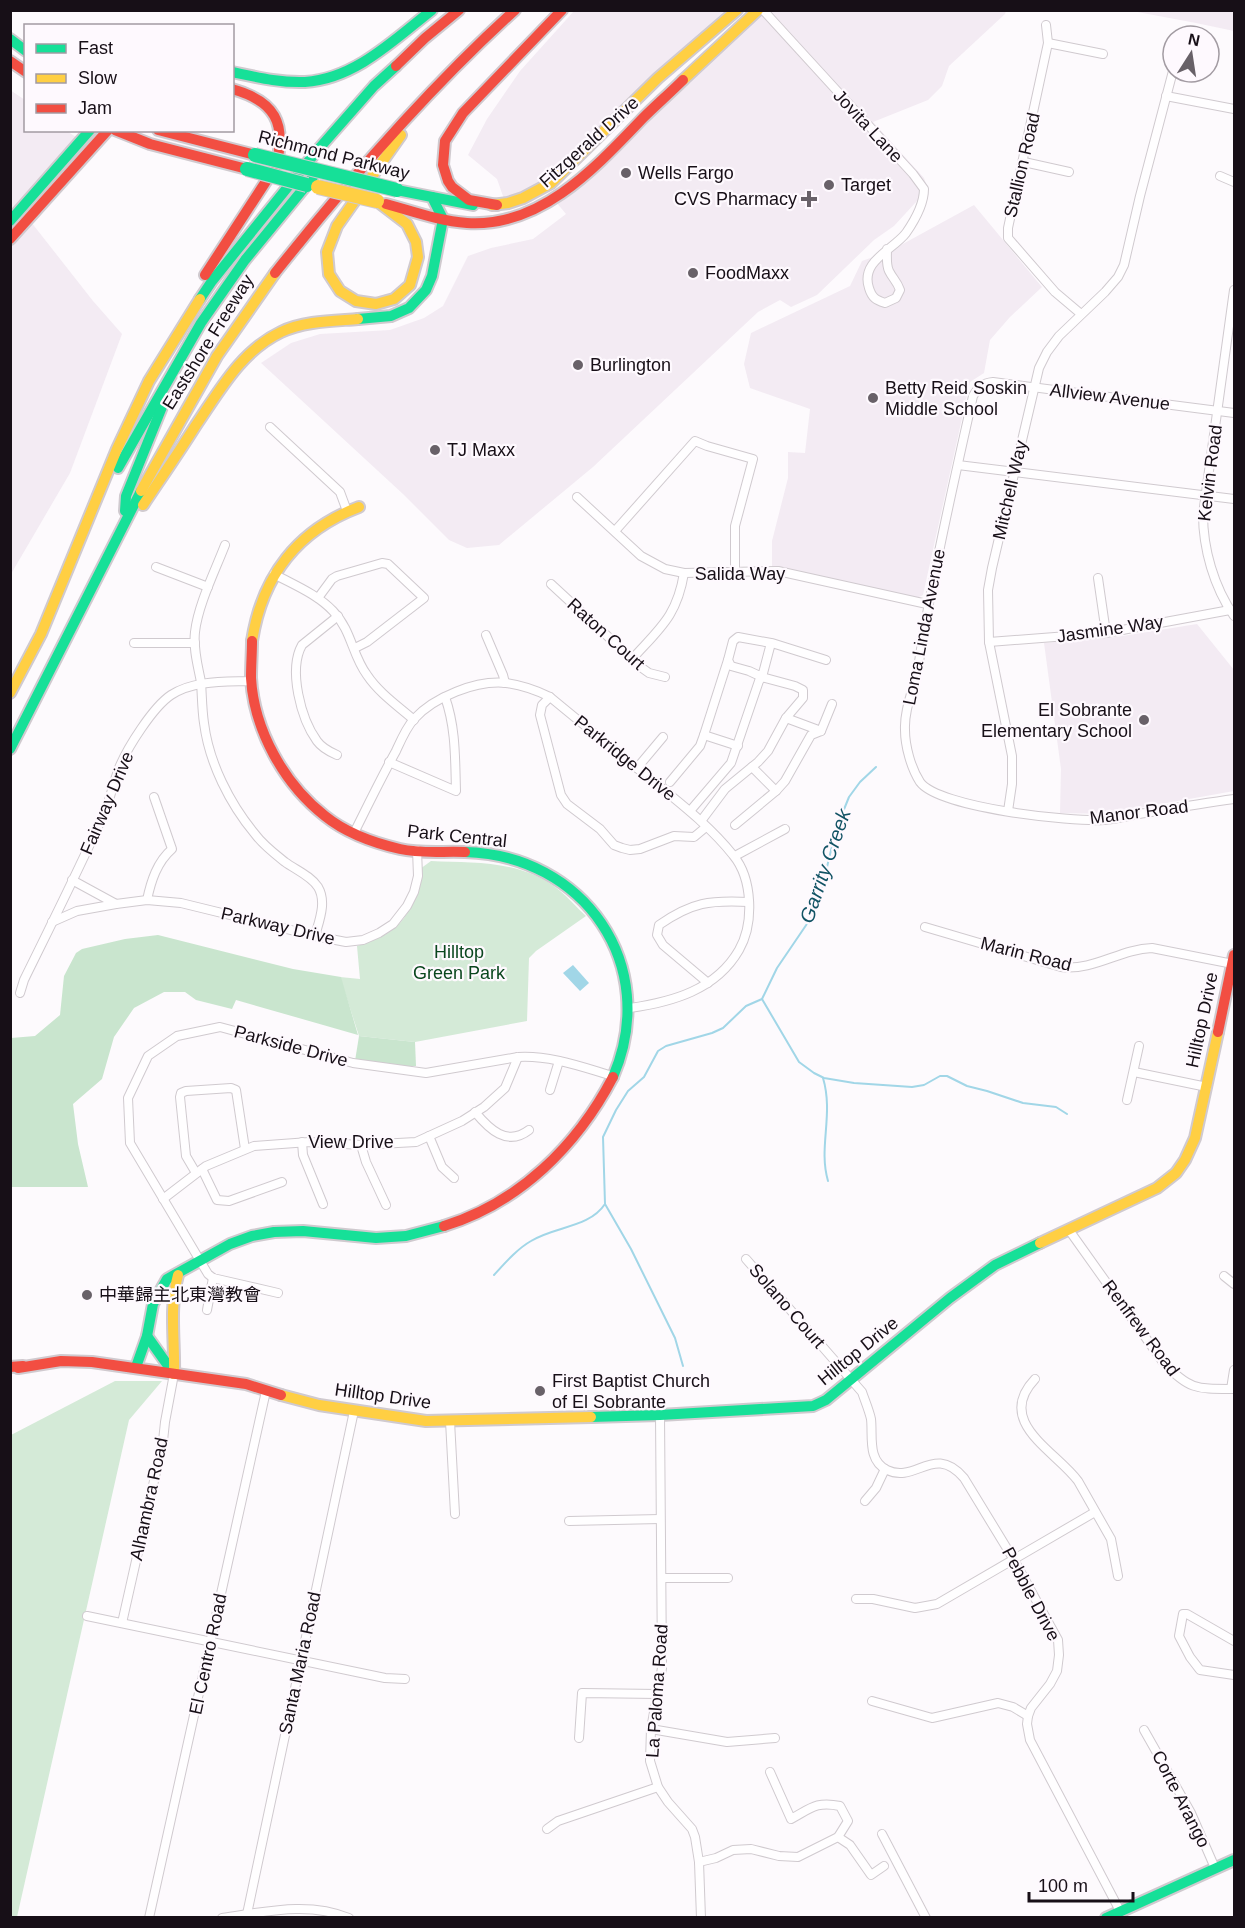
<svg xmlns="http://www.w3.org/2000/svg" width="1245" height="1928" font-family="Helvetica,'Noto Sans SC',sans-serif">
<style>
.built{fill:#f3ebf3}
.green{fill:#d4ead7}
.forest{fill:#c9e5ce}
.water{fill:#a1d6e7}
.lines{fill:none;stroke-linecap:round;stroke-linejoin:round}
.stream{stroke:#a1d6e7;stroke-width:2}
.street-casing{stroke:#d0cacf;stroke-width:10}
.fast-casing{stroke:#d0cacf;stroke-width:14}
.slow-casing{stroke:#d0cacf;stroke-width:14}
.jam-casing{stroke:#d0cacf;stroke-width:14}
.street{stroke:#fffeff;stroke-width:8}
.fast{stroke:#16e098;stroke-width:10}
.slow{stroke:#ffcf43;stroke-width:10}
.jam{stroke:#f24e42;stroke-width:10}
.fast-bridge-casing{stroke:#d0cacf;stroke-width:16;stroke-linecap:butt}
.slow-bridge-casing{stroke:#d0cacf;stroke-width:16;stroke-linecap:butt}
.fast-bridge{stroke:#16e098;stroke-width:14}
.slow-bridge{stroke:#ffcf43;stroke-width:14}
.poi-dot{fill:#686168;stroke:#fef9fe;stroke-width:2}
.labels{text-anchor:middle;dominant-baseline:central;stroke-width:4.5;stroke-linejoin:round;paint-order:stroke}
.street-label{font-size:18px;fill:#170f17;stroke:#fef9fe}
.poi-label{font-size:18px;fill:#170f17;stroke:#fef9fe;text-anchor:start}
.park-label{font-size:18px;fill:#0a471e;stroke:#fef9fe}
.water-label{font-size:20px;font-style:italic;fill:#115364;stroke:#fef9fe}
</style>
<rect width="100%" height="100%" fill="#fdfafd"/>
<!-- built -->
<g class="built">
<path d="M574 11H735L558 172 531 190 504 199 497 179 468 155 487 119 520 71Z"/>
<path d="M763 11H1006L1005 14 949 66 942 86 928 100 873 122 924 178 928 189 894 226 874 240 817 295 791 307 780 300 758 312 593 467 499 545 467 548 449 540 403 494 261 363 291 343 320 334 390 330 424 318 443 306 468 256 491 248 533 239 566 214 556 202Z"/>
<path d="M1132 11H1234V31L1196 23Z"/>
<path d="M10 90 25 100 26 130 67 131 80 140 11 217Z"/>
<path d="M974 205 1042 287 1010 317 990 340 984 373 970 382 923 595 917 598 772 567V541L788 478V452L805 453 810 409 750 388 744 364 751 333 850 286 862 261 890 251Z"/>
<path d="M31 222 93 301 122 334 70 473 11 574V244Z"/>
<path d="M1197 624 1234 670V791L1105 814 1060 813 1061 769 1044 643 1116 637Z"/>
</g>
<!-- green -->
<g class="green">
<path d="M431 861C476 863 522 860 559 890 569 898 577 908 586 916L536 951 529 958 527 1021 415 1042 359 1036 340 977 360 979 357 946C403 932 413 914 420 869Z"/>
<path d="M115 1381H162L129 1420 17 1917 11 1918V1435Z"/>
</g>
<!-- forest -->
<g class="forest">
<path d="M158 935 293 969 341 977 358 1035 236 1000 232 1009 196 1000 185 992H164L134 1008 114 1037 102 1079 73 1104 78 1144 88 1187H11V1038L35 1036 60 1015 64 976 76 953 82 949 125 939Z"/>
<path d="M359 1036 415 1042 416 1066H405L355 1061Z"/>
</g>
<!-- water -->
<path class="water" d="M573 965 589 983 580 991 563 973Z"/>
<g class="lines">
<!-- stream -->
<g class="stream">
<path d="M762 999 799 1062 814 1073 824 1078 854 1083 912 1087 924 1085 940 1076H947L967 1086 987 1091 1023 1103 1056 1107 1067 1114"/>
<path d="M823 1078C834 1115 818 1147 828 1181"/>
<path d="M494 1275C505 1263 517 1249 531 1241 555 1226 589 1228 605 1204"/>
<path d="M683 1366 675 1338 631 1249 605 1204 603 1137 616 1110 628 1091 644 1077 658 1051 666 1046 712 1033 723 1028 746 1006 762 999 777 968 813 915 823 884 836 829 849 797 860 782 876 767"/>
</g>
<defs>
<g id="street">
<path d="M763 10 913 174 924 189C924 204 915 220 906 233 893 250 860 261 869 288 872 298 876 300 885 303L896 298 900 290C897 281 893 279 889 271 886 265 887 256 887 249"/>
<path d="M1046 25 1048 43 1008 228V238L1055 292 1081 314"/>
<path d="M1048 43 1103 54"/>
<path d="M1166 96 1234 109"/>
<path d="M1024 162 1069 172"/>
<path d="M1220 176 1234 182"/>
<path d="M1234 290 1203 514C1203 549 1214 587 1234 616"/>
<path d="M1234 413 993 382C983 383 978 387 973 396 953 486 932 576 918 668 914 688 904 709 905 730 905 746 911 768 920 782 939 808 1071 822 1104 820 1118 819 1131 815 1145 813 1175 808 1205 803 1234 799"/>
<path d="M270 427 340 492 347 511"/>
<path d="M958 465 1234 499"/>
<path d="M577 497 641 556 665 569 684 573 778 571 927 604"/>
<path d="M615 531 695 441 707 446 753 459 735 526V572"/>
<path d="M225 545C215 571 198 605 195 632 193 649 198 666 201 682 202 696 202 710 204 723 209 763 230 804 255 834 263 845 275 854 285 862 296 870 311 876 318 887 327 902 319 921 315 936"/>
<path d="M156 567 208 587"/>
<path d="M274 574C294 585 317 594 333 611 352 631 352 655 367 675 379 693 398 706 414 720"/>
<path d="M1098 578 1106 633"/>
<path d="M551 584 642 668 649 673 665 677"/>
<path d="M318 598 332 579 337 576 382 563 388 564 424 598 367 642 355 648"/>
<path d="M486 635 503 675 505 683"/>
<path d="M989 642 1106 633 1230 610"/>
<path d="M134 643H195"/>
<path d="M771 643 762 677 749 671 731 666 728 660 733 641 738 637 771 643H772L826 660"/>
<path d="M633 658C660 628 677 616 684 573"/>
<path d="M728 660 704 735 738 746"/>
<path d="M550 697 542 705 540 715 561 795 567 804 600 829 614 845 622 848 630 850 640 849 674 836 694 837 706 827"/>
<path d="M786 718 821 731"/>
<path d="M337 755C330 752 322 748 317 741 301 719 288 670 302 645L338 616"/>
<path d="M389 762 456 791C455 759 456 728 445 697"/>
<path d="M752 767 776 791"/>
<path d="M637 768 663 737"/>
<path d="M670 782 700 746 704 735"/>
<path d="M690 811 731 763 759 681 762 677 795 686 803 690V698L786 718 768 751 758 762 725 789 701 821"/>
<path d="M1008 811 1012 784V756L989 642 988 590 992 568 1039 368 1047 352 1059 336 1105 292 1118 277 1124 265 1140 196 1173 71"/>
<path d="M735 825 776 791 785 781 811 735 821 731 832 704"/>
<path d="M354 833C368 805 381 778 396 751 401 740 406 728 414 719 434 697 476 680 506 683 521 685 536 690 550 697 584 725 618 753 653 781 680 803 711 827 733 855 753 879 754 924 739 950 716 990 672 1002 630 1008"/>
<path d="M735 856 785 829"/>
<path d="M72 880 116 904 147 900 181 903 315 936 346 942 363 940 379 933 393 924 407 906 414 892 418 876 417 850"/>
<path d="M147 900C151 881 157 862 172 849L154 797"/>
<path d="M52 922 77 911 116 904"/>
<path d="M925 927 1061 967C1094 971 1120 949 1152 948L1233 964"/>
<path d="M708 983 663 945 657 935 659 925C692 902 710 900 749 902"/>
<path d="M20 993 24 980C51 925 78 871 103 816 110 800 113 784 119 768 127 748 153 707 171 695 194 680 225 682 251 681"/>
<path d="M1134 1072 1207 1087"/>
<path d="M550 1090 559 1061"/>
<path d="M1127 1100 1139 1046"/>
<path d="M475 1112C489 1129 507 1147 529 1130"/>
<path d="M429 1136 442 1167 454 1178"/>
<path d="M302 1142 303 1155 323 1204"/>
<path d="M361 1145 366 1162 386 1205"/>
<path d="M202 1169 217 1200 229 1201 282 1182"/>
<path d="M196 1173 186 1156 180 1097 181 1093 186 1091 231 1088 236 1090 245 1149"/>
<path d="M163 1199 206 1166 254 1146 309 1142 361 1145 416 1142 462 1121 484 1107 505 1088 518 1057"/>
<path d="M1069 1230 1163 1362C1189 1390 1197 1389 1234 1389"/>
<path d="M746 1259 862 1392C865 1401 869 1410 871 1419 873 1436 867 1460 887 1470 916 1484 934 1443 964 1478L1014 1560 1058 1640 1059 1655 1057 1671 1050 1684 1031 1708 1028 1716 1027 1724 1030 1740 1120 1911"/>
<path d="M1224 1276 1234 1284"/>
<path d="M278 1293 213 1278 208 1274 130 1143 128 1098 148 1056 177 1036 220 1027 353 1063 426 1073 518 1057C550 1055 582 1067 613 1076"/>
<path d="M207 1310 213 1278"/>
<path d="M1035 1379C994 1422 1056 1451 1078 1481L1111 1539 1118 1576"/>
<path d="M1231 1389 1234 1370"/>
<path d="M660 1415 662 1668 651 1729 650 1761 658 1787 668 1802 692 1829 695 1837 699 1862 701 1918"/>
<path d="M450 1421 455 1514"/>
<path d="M865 1501 876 1488 885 1469"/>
<path d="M569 1521 660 1519"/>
<path d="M662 1578H728"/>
<path d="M856 1599H873L915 1608 937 1604 1095 1512"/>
<path d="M87 1616 385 1678 405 1679"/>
<path d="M122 1623 163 1441 165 1422 174 1374"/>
<path d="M1234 1641 1187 1614H1183L1179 1636 1190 1657 1200 1670 1234 1675"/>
<path d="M872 1701 932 1718 998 1703 1013 1707 1028 1716"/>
<path d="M651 1729 727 1742 775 1738"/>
<path d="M1144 1730 1191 1813 1215 1868"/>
<path d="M579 1738 582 1693 658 1694"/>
<path d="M547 1829 558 1821 658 1787"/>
<path d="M882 1834 926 1918"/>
<path d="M838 1837 850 1845 871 1875 884 1866"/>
<path d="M699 1862 716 1858 733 1850 751 1849 779 1856 798 1857 838 1837 848 1821 840 1806C817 1801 811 1808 791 1819L770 1772"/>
<path d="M247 1914 354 1411"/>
<path d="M149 1918 266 1391"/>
<path d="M222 1918C265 1912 308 1901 349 1918"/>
</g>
<g id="fast">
<path d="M10 39 26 51"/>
<path d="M232 72C256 77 280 83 305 82 355 79 395 39 432 10"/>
<path d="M432 197 473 205"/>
<path d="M10 221 90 130"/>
<path d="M200 299 212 281 316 152 374 86 396 66"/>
<path d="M358 319 391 316 409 308 426 290 432 276 443 219 432 197 397 190"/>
<path d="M118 468 201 323 245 260 313 177"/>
<path d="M125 511 126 496 162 407"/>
<path d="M10 749 141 491"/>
<path d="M465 852C584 855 661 965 613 1077"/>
<path d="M147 1336 174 1374"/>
<path d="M136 1367 147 1336 153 1304 167 1279 230 1244 252 1236 274 1232 303 1231 376 1238 406 1236 444 1226"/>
<path d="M591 1417 660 1415 813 1406 826 1400 950 1298 995 1265 1040 1243"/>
<path d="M1106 1918 1234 1860"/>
</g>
<g id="slow">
<path d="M683 80 758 10"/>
<path d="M377 201 407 224 416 242 418 257 410 285 394 299 376 304 356 301 340 291 329 274 327 252 337 226 401 135"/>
<path d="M492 205 508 203 523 198 551 183 658 78 737 10"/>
<path d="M141 491 217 356 275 273"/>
<path d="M143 505C161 478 179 452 196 425 220 390 241 351 281 332 304 321 333 321 358 319"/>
<path d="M252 641C262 576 298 530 359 507"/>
<path d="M10 693 41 634 117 449 149 381 200 299"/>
<path d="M1040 1243 1157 1188 1176 1173 1185 1160 1195 1138 1218 1032"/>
<path d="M174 1374C175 1340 169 1308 178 1275"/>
<path d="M281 1395 319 1405 426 1421 591 1417"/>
</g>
<g id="jam">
<path d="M10 61 26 72"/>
<path d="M396 66 425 38 459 10"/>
<path d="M115 130 150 144 247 169"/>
<path d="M158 130 255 155"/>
<path d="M386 204C412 211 439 221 467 223 541 228 596 167 643 118 656 105 670 93 683 80"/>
<path d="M497 205 469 200 452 187 448 181 443 165 445 141 463 113 562 10"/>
<path d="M10 239 108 130"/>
<path d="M275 273C349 180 427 90 515 10"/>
<path d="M205 275 276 166C287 123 275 101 232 89"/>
<path d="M252 641C252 653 251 665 251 678 254 730 284 784 325 816 346 833 374 843 400 849 421 854 443 851 465 852"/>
<path d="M1218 1032 1234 955"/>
<path d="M444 1226C519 1203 577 1146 613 1077"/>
<path d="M10 1367 23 1366"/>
<path d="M18 1368 61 1361 92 1362 246 1384 281 1395"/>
</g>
</defs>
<!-- street casing -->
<use href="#street" class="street-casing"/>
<!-- fast casing -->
<use href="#fast" class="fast-casing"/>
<!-- slow casing -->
<use href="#slow" class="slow-casing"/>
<!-- jam casing -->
<use href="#jam" class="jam-casing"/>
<!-- street -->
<use href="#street" class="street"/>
<!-- fast -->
<use href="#fast" class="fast"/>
<!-- slow -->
<use href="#slow" class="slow"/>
<!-- jam -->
<use href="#jam" class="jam"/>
<defs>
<g id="fast-bridge">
<path d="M255 155 397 190"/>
<path d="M247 169 307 185"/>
</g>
<path id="slow-bridge" d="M318 187 377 201"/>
</defs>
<!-- fast-bridge casing -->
<use href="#fast-bridge" class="fast-bridge-casing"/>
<!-- slow-bridge casing -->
<use href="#slow-bridge" class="slow-bridge-casing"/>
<!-- fast-bridge -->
<use href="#fast-bridge" class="fast-bridge"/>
<!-- slow-bridge -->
<use href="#slow-bridge" class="slow-bridge"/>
</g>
<!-- markers -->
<g class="poi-dot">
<circle cx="626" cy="173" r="6"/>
<circle cx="829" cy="185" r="6"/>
<path d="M806 190h6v6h6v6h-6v6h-6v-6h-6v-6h6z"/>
<circle cx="693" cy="273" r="6"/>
<circle cx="578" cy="365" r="6"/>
<circle cx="873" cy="398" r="6"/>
<circle cx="435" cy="450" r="6"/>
<circle cx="1144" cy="720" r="6"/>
<circle cx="87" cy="1295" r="6"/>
<circle cx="540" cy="1391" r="6"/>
</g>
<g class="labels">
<!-- street labels -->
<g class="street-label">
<text transform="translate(868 126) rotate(47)">Jovita Lane</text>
<text transform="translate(589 142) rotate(-42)">Fitzgerald Drive</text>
<text transform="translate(334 155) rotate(14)">Richmond Parkway</text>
<text transform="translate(1022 165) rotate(-77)">Stallion Road</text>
<text transform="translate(208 342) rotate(-58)">Eastshore Freeway</text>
<text transform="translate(1110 397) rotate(7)">Allview Avenue</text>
<text transform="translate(1210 473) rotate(-83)">Kelvin Road</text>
<text transform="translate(1010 490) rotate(-77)">Mitchell Way</text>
<text x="740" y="574">Salida Way</text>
<text transform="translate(924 627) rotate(-79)">Loma Linda Avenue</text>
<text transform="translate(1110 629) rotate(-8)">Jasmine Way</text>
<text transform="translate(606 634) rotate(42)">Raton Court</text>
<text transform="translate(625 758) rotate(39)">Parkridge Drive</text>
<text transform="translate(107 803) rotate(-67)">Fairway Drive</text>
<text transform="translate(1139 812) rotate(-7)">Manor Road</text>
<text transform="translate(457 836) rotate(6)">Park Central</text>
<text transform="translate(278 926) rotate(13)">Parkway Drive</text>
<text transform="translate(1026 954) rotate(14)">Marin Road</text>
<text transform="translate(1202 1020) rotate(-78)">Hilltop Drive</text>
<text transform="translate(291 1046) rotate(15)">Parkside Drive</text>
<text x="351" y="1142">View Drive</text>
<text transform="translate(787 1306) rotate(49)">Solano Court</text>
<text transform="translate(1141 1328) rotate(53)">Renfrew Road</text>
<text transform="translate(858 1351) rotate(-39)">Hilltop Drive</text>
<text transform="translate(383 1396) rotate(8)">Hilltop Drive</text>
<text transform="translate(149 1499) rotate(-78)">Alhambra Road</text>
<text transform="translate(1031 1594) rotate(62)">Pebble Drive</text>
<text transform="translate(208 1654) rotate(-78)">El Centro Road</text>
<text transform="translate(300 1663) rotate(-78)">Santa Maria Road</text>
<text transform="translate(657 1691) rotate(-86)">La Paloma Road</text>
<text transform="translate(1181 1799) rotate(63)">Corte Arango</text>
</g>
<!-- poi labels -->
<g class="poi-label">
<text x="638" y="173">Wells Fargo</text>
<text x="841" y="185">Target</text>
<text x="797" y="199" text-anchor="end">CVS Pharmacy</text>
<text x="705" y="273">FoodMaxx</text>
<text x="590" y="365">Burlington</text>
<text x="885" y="388">Betty Reid Soskin<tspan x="885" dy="21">Middle School</tspan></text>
<text x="447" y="450">TJ Maxx</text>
<text x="1132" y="710" text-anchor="end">El Sobrante<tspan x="1132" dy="21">Elementary School</tspan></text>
<text x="99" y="1295">中華歸主北東灣教會</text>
<text x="552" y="1381">First Baptist Church<tspan x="552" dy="21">of El Sobrante</tspan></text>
</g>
<!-- park labels -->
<g class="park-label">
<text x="459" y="952">Hilltop<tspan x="459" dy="21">Green Park</tspan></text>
</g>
<!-- water labels -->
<g class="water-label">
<text transform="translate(825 866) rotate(-71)">Garrity Creek</text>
</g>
</g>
<!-- border -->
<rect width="1245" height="1928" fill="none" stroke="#170f17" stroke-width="24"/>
<!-- legend -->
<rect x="24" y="24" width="210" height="108" fill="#fef9fe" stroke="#a29ba2" stroke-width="1.5"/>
<rect x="36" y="44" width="30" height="9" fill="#16e098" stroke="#a29ba2" stroke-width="1.5"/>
<text x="78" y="54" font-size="18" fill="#170f17">Fast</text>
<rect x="36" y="74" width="30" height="9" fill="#ffcf43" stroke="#a29ba2" stroke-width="1.5"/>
<text x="78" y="84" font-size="18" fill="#170f17">Slow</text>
<rect x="36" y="104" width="30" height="9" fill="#f24e42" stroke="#a29ba2" stroke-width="1.5"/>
<text x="78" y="114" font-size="18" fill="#170f17">Jam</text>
<!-- north arrow -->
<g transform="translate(1191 54) rotate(12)"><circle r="28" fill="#fef9fe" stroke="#a29ba2" stroke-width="1.5"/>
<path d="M0-4.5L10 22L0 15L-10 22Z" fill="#686168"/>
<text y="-9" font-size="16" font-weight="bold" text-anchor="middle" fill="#170f17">N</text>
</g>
<!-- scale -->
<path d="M1029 1892v9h104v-9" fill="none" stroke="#170f17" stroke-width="3"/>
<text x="1038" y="1892" font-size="18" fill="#170f17" stroke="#fef9fe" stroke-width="4.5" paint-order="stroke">100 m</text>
</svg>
